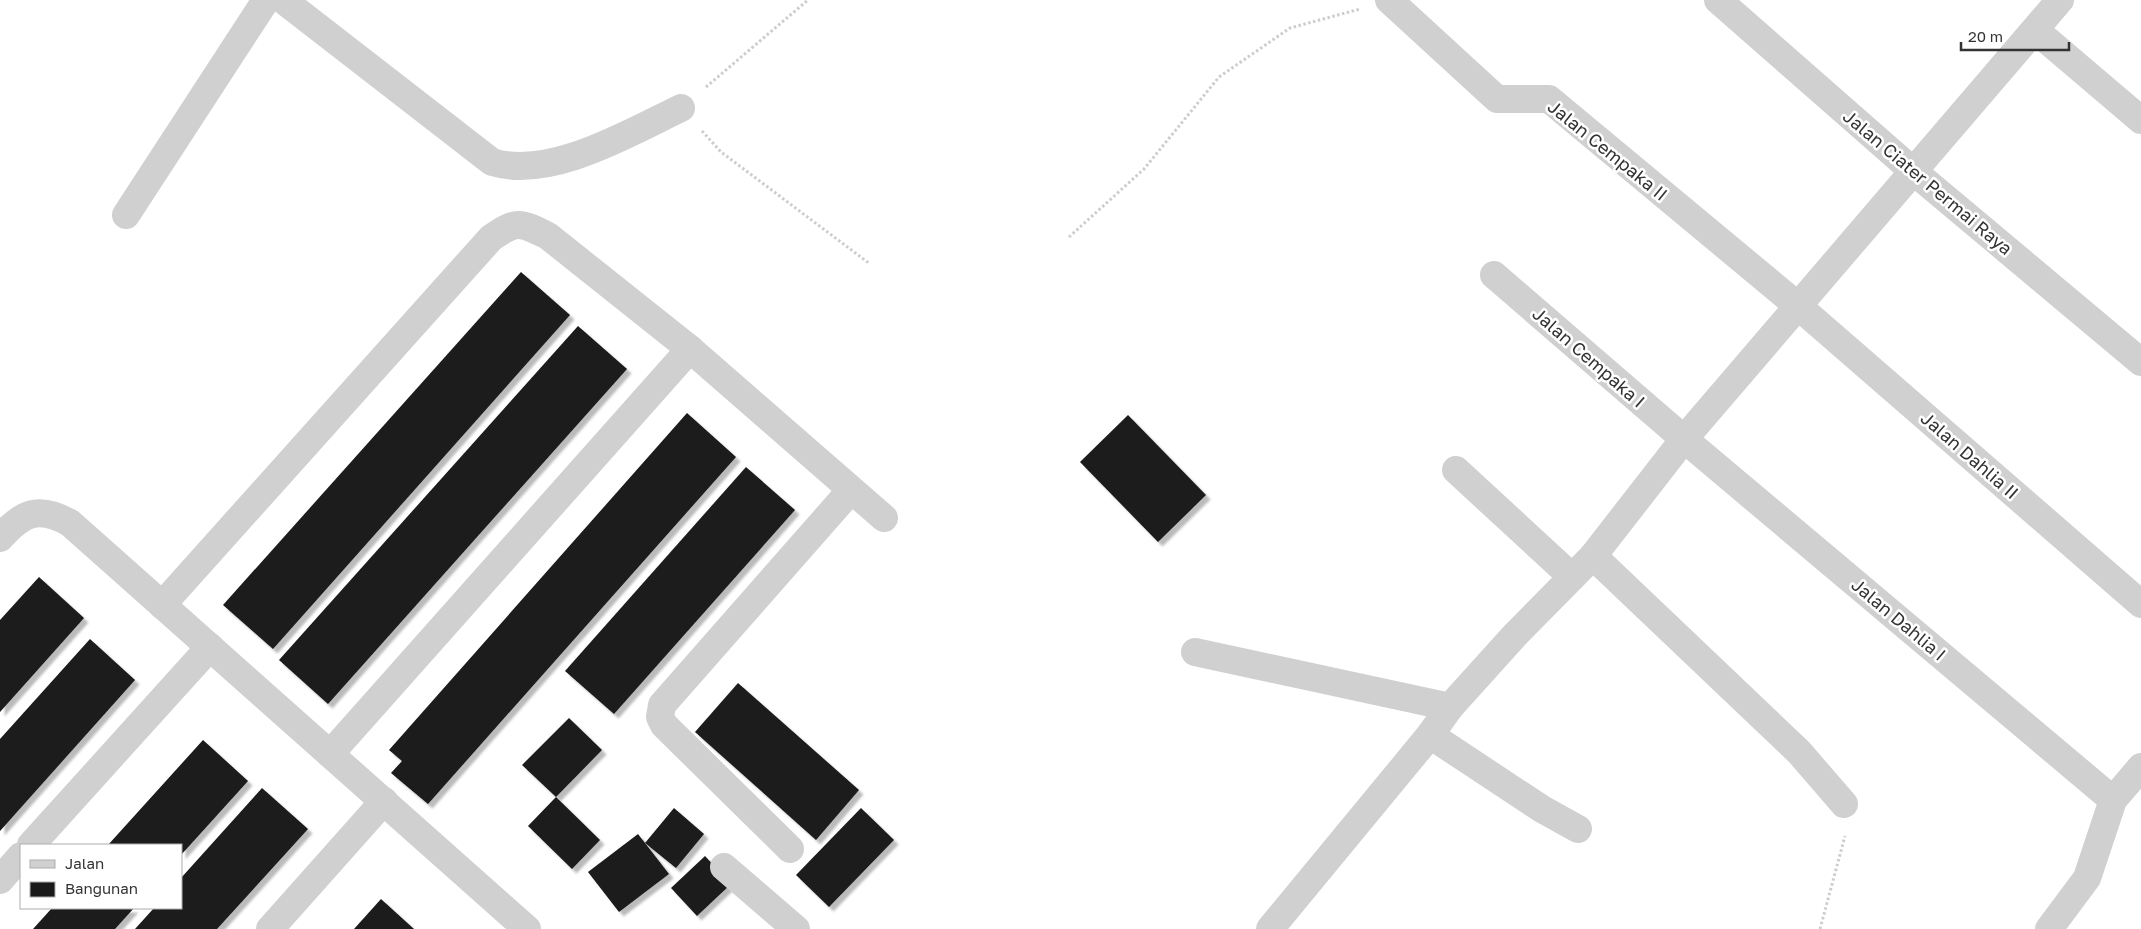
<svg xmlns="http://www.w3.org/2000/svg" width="2141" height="929" font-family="'Golos Text',sans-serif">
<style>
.building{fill:#1a1a1a;filter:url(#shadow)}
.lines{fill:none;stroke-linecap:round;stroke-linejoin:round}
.path{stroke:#cdcdcd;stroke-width:3;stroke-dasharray:2.5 2.5;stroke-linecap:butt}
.minor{stroke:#d0d0d0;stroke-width:28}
.labels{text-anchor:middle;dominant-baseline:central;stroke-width:5;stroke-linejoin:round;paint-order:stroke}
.street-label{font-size:18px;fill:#333;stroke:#fff}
</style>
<defs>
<filter id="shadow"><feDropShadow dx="4.5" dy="4.5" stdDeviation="1" flood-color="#0004"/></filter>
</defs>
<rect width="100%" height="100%" fill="#fff"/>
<!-- building -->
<g class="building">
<path d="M521 272 570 315 273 649 223 605Z"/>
<path d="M578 326 627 369 328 704 279 660Z"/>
<path d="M687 413 736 457 428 804 391 773 402 761 389 750Z"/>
<path d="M1128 415 1206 495 1158 542 1080 462Z"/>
<path d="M746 467 795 510 614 714 565 671Z"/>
<path d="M39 577 84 618 0 712V620Z"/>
<path d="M90 639 135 680 0 831V739Z"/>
<path d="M738 683 859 790 816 840 695 732Z"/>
<path d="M569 718 602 750 556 797 600 840 572 869 528 826 556 797 522 765Z"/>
<path d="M203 740 248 781 181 855V845H108Z"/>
<path d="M262 788 308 829 217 929H135L154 908H181V878Z"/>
<path d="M674 808 704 834 676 868 645 843Z"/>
<path d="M861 808 894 840 829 907 796 875Z"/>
<path d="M638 834 669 874 619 912 588 872Z"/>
<path d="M705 856 731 884 697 916 671 888Z"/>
<path d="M381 899 414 929H354Z"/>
<path d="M52 908H134L115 929H33Z"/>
</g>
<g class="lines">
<!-- path -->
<g class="path">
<path d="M706 87 808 0"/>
<path d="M702 131 721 152 870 264"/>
<path d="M1069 237 1144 169 1219 77 1290 28 1360 9"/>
<path d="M1820 929 1845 836"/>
</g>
<!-- minor -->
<g class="minor">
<path d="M283 0 492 162C550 180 629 133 681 108"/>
<path d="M1389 0 1497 99H1549L1798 306 2141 604"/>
<path d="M1718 0 1913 171 2141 362"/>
<path d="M2035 30 2141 120"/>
<path d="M126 215 266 0"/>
<path d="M1494 275 1684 439 2113 800"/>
<path d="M1456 470 1572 577"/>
<path d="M0 538C22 513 38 505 70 523L527 929"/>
<path d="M1593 556 1799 752 1844 804"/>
<path d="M162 605 491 238C517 220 520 222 548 236L690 349 884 518"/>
<path d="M1195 652 1450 707"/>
<path d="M1430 735 1542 809 1578 829"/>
<path d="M330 754 690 349"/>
<path d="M31 845 210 647"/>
<path d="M790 849 664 725 660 717 662 705 851 490"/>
<path d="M724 867 796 929"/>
<path d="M0 880 21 856"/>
<path d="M270 929 384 801"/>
<path d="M1270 929 1430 735 1450 707 1516 634 1593 556 1684 439 2060 0"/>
<path d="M2049 929 2087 878 2113 800 2141 767"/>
</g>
</g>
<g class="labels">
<!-- street labels -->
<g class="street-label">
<text transform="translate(1608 150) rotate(39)">Jalan Cempaka II</text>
<text transform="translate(1928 182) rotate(40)">Jalan Ciater Permai Raya</text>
<text transform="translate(1589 357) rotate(41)">Jalan Cempaka I</text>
<text transform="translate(1970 455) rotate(41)">Jalan Dahlia II</text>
<text transform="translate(1899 619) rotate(40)">Jalan Dahlia I</text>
</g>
</g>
<!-- legend -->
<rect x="20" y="844" width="162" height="65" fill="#ffffff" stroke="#adadad"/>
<rect x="30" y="860" width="25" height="8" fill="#d0d0d0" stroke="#adadad"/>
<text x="65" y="869" font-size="15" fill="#333333">Jalan</text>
<rect x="30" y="882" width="25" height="15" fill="#1a1a1a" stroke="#adadad"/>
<text x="65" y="894" font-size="15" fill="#333333">Bangunan</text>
<!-- scale -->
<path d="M1961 42v8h108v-8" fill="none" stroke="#333333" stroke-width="2.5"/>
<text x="1968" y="42" font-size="15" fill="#333333" stroke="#ffffff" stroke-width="4" paint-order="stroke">20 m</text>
</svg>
